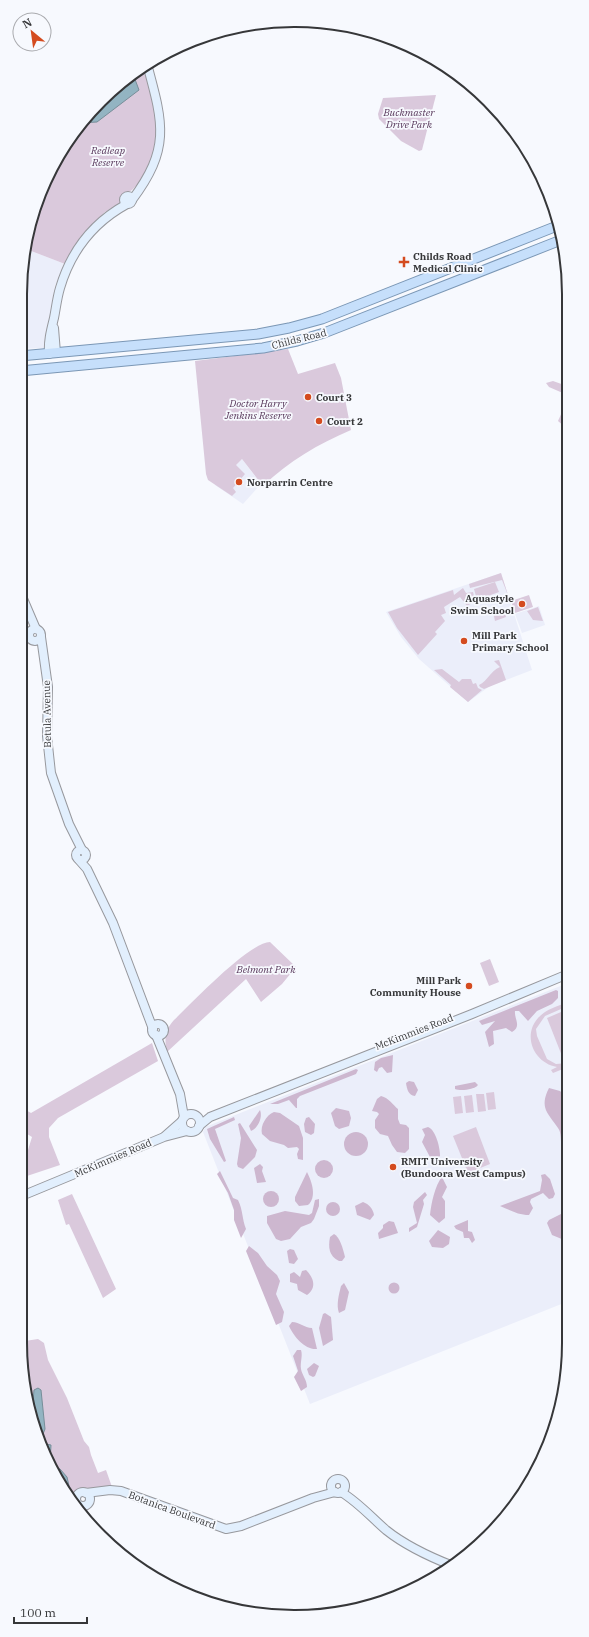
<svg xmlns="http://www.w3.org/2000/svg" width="589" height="1637" font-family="'IBM Plex Serif',serif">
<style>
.built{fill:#ebeefa}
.green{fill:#dac9dc}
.forest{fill:#cdb7cf}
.water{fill:#93b4c2;stroke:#778e99}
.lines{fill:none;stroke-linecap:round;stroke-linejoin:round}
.secondary-casing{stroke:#97989d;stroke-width:10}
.primary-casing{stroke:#7b97b5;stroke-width:11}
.secondary{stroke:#e2effd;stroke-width:8}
.primary{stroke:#c6dffb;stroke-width:9}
.poi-dot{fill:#d44b1f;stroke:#f7f9fe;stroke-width:1.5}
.labels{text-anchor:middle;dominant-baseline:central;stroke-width:3.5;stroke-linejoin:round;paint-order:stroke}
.park-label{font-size:10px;font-style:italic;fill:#58385b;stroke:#f7f9fe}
.poi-label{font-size:10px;font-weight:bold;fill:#363739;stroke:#f7f9fe;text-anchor:start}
.street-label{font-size:10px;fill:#363739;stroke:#f7f9fe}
.rim{fill:none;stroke:#363739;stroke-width:2}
</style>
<rect width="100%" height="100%" fill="#f7f9fe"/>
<!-- built -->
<g class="built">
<path d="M26 249 65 264 55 286 45 348 20 349V295Z"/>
<path d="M242 459 261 484 243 504 215 485Z"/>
<path d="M501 573 532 670 490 686 468 702 419 659 401 637 386 612Z"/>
<path d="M539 606 545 625 522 633 515 614Z"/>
<path d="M568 983 569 1301 310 1404 203 1132 205 1127Z"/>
</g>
<!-- green -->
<g class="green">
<path d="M144 66 156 112V141L152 159 139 183 132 190 124 195 120 203 105 212 88 229 65 264 26 249C34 189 67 127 114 88 123 80 134 74 144 66Z"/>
<path d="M436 95 422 150 419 151 401 141 379 119 378 114 383 98Z"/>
<path d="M288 349 298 374 335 363 341 378 351 430C318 444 289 461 263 486L242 459 236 465 245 474 233 488 236 492 232 496 208 480 206 474 195 361Z"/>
<path d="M553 381 567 386V399L565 394 549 387 546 383Z"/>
<path d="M567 401V424L565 427 558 421Z"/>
<path d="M501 573 509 598 502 580 470 588 469 584Z"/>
<path d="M495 582 499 592 477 600 474 589Z"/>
<path d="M463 588 466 593 473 592 475 601 467 606 460 597 444 607 446 613 441 615 445 621 435 632 437 634 418 655 397 628 388 612 453 590 454 595Z"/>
<path d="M529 595 533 607 515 613 511 601Z"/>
<path d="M538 607 543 621 533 620 527 611Z"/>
<path d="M504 609 506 617 495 621 493 612Z"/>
<path d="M499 660 506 680 484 689 480 687 479 685C488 681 490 671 500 667L494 661Z"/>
<path d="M442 669 459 682 462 679H471L473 684 476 683 478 688 482 690 468 702 450 687 451 685 434 670Z"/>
<path d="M270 942 296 967 282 984 261 1002 246 979 167 1052C164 1039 165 1030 174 1020 192 1003 248 943 270 942Z"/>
<path d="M490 959 499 982 489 986 480 963Z"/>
<path d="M568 1002V1006L545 1016 536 1029 537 1036 547 1059 556 1064 568 1063V1067L553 1073 551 1070 557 1067C534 1063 522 1036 538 1018 546 1009 558 1006 568 1002Z"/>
<path d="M568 1009V1060L564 1061 547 1018Z"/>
<path d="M152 1043 158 1061 58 1118 49 1128V1137L60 1165 24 1177V1163L32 1137 24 1132V1109L31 1113Z"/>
<path d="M494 1092 496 1109 488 1110 486 1093Z"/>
<path d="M476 1094H484L486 1111 478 1112Z"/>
<path d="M472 1095 474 1112 466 1113 464 1096Z"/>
<path d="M461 1096 463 1113 455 1114 453 1097Z"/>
<path d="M476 1127 490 1164 468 1173 453 1136Z"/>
<path d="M72 1194 116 1289 103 1298 69 1224 66 1225 58 1200Z"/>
<path d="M38 1339 44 1343 48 1360 67 1398 84 1441 89 1447 91 1455 98 1473 106 1470 112 1487C101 1487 92 1491 82 1490L72 1498 41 1447 25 1396V1341Z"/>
</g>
<!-- forest -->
<g class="forest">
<path d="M556 990 558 991V998L552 1004 537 1011 528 1021 519 1011H515C514 1019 522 1026 512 1032L506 1028 493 1031 494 1044 489 1047 485 1032 495 1021 482 1025 479 1021Z"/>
<path d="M393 1055 392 1072 387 1073 382 1067 379 1068 377 1072 374 1070 375 1062 381 1058Z"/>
<path d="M356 1069 358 1070 356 1074 300 1096 297 1099V1108H296L289 1100 278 1104H270Z"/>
<path d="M409 1081 414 1082 418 1090 415 1096C408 1095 407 1089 406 1083Z"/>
<path d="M475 1082 478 1085C474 1090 460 1091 455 1089V1086Z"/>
<path d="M549 1088 560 1091 563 1094 562 1109 569 1124V1148L567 1149 562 1147C560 1141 562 1133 558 1128 548 1113 539 1108 549 1088Z"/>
<path d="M381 1096C389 1098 393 1105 398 1109V1119L400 1124 406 1125 409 1128V1149L405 1153 397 1152 392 1145 388 1136 380 1134 375 1128V1120L379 1114 377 1112 372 1111 377 1099Z"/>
<path d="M336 1108 349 1111 351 1118 349 1126 339 1129 335 1126 331 1113Z"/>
<path d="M260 1110C263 1117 258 1128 251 1131L249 1126Z"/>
<path d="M274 1112 280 1113 299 1126 303 1138V1160L298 1159 297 1154 299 1149 297 1147 288 1148 284 1145 270 1141 262 1134C260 1126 266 1115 274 1112Z"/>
<path d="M234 1117 235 1120 215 1129 225 1158 226 1161 224 1162 210 1139 207 1129Z"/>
<path d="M309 1117 315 1124 314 1133 311 1135 305 1132 304 1124 306 1118Z"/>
<path d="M240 1123 257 1150 255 1157 243 1169 238 1167 237 1164 241 1138 238 1124Z"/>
<path d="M428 1127C436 1130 440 1148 440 1156L436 1159 430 1157 422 1142 425 1135 422 1129Z"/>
<circle cx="356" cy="1144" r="12"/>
<circle cx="324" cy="1169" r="9"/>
<path d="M260 1164 263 1167 262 1171 266 1182 257 1183 254 1168Z"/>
<path d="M220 1171 233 1198 238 1200C243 1210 242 1219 246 1229L241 1238 234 1220V1210L228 1193 217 1174Z"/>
<path d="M307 1172C312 1182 317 1197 308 1205L299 1206 295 1201V1197Z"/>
<path d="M545 1174 550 1179 555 1194 553 1198 549 1199 543 1193 531 1199 530 1202 533 1208 529 1215C518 1215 510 1210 500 1206L540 1191 542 1180 541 1175Z"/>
<path d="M442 1177 447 1187 442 1197 445 1201V1218L439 1223 430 1215C431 1204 435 1185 442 1177Z"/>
<circle cx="271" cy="1199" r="8"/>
<path d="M425 1192 427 1195 423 1200 424 1204 417 1227 409 1232V1228L417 1223 413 1207 414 1202Z"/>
<path d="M319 1199V1206L314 1219 311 1223 301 1227 290 1239 281 1241 276 1239 267 1223V1216L285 1211 309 1215 312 1213 315 1200Z"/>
<path d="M363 1202C369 1204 373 1209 374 1215L370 1220 357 1215 355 1206Z"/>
<circle cx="333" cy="1209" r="7"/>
<path d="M561 1214 569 1228V1242L552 1235 547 1223 549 1220Z"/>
<path d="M468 1220V1231L472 1232 475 1240 472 1243 469 1238H464L463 1232 456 1229 454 1226Z"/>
<path d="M389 1221 394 1222 398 1233 379 1239 378 1233 383 1228V1225Z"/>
<path d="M438 1230 450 1237 449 1244 443 1248 432 1247 429 1241Z"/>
<path d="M334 1234C340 1237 343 1249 345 1257L342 1261H339C329 1256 328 1248 330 1237Z"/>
<path d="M249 1246 258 1253 267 1266 277 1275 280 1281 276 1294 284 1312 282 1322 276 1325 246 1251Z"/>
<path d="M290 1249 294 1250 298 1259 294 1264 289 1263 287 1251Z"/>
<path d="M306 1270C314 1278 317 1288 307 1295L298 1290 297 1284 290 1282V1274L294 1272 300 1277 302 1271Z"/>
<circle cx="394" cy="1288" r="5.5"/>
<path d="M344 1283 349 1292 345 1310 339 1313C336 1305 339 1294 341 1286Z"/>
<path d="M325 1313 331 1317 333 1340 323 1346 319 1328 323 1314Z"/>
<path d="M292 1322C300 1322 304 1328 312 1328L317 1349C305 1350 294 1337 289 1326Z"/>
<path d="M297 1350H301C303 1356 300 1362 301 1369 302 1375 307 1380 307 1387L301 1391 294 1377 298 1371 293 1356Z"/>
<path d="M314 1363 319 1366 315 1376 313 1377 309 1375 307 1369Z"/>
</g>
<!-- water -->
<g class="water">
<path d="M133 74 139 90 97 122 80 123 113 88Z"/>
<path d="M38 1388 41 1390 45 1429 43 1434 38 1436 31 1414 34 1406 33 1401 34 1390Z"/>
<path d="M46 1444 51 1445 50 1463 40 1446Z"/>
<path d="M52 1465 56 1468 60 1469 67 1477 69 1486 67 1490Z"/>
</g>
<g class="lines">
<defs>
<g id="secondary">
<circle cx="128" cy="200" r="4"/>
<path d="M132 200C171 148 163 123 147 64"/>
<path d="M54 328 56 353"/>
<path d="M49 354C48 341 51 330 54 318 56 308 57 298 60 288 71 251 94 222 127 204"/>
<path d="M21 594 36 629"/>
<circle cx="35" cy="635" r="6"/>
<path d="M41 637 48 687 47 736 51 773 69 824 82 850"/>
<circle cx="81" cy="855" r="5"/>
<path d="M79 860 87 869 113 923 153 1029"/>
<circle cx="158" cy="1030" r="6"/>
<path d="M156 1035 180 1094 184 1117"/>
<circle cx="191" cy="1123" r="9"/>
<path d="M199 1126 210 1117 472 1014 568 974"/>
<path d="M165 1136 182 1121"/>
<path d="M24 1195 164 1137 187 1131"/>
<circle cx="338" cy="1486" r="7"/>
<circle cx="83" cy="1499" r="7"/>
<path d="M341 1492C358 1502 371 1517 386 1530 406 1546 430 1557 453 1566"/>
<path d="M86 1493 110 1490 121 1491 226 1529 241 1526 313 1498 335 1492"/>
</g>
<g id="primary">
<path d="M20 356 258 334 289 328 322 319 557 226"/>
<path d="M20 371 263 348 297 341 324 333 561 240"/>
</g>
</defs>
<!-- secondary casing -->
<use href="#secondary" class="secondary-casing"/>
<!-- primary casing -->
<use href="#primary" class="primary-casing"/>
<!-- secondary -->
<use href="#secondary" class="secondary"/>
<!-- primary -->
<use href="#primary" class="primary"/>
</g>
<!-- markers -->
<g class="poi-dot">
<path d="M402 256h4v4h4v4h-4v4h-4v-4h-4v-4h4z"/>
<circle cx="308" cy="397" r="4"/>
<circle cx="319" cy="421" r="4"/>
<circle cx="239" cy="482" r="4"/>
<circle cx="522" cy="604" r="4"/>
<circle cx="464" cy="641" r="4"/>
<circle cx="469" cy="986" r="4"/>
<circle cx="393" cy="1167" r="4"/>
</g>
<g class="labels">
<!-- park labels -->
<g class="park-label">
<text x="409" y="112">Buckmaster<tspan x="409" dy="12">Drive Park</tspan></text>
<text x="108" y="150">Redleap<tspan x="108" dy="12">Reserve</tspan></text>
<text x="258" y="403">Doctor Harry<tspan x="258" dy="12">Jenkins Reserve</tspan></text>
<text x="266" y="969">Belmont Park</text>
</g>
<!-- poi labels -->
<g class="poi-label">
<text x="413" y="256">Childs Road<tspan x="413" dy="12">Medical Clinic</tspan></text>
<text x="316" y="397">Court 3</text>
<text x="327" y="421">Court 2</text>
<text x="247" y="482">Norparrin Centre</text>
<text x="514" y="598" text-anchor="end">Aquastyle<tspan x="514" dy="12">Swim School</tspan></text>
<text x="472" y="635">Mill Park<tspan x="472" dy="12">Primary School</tspan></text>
<text x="461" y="980" text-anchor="end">Mill Park<tspan x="461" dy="12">Community House</tspan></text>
<text x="401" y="1161">RMIT University<tspan x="401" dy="12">(Bundoora West Campus)</tspan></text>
</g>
<!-- street labels -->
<g class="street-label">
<text transform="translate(299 339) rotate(-14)">Childs Road</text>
<text transform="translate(47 714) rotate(-91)">Betula Avenue</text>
<text transform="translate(414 1032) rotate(-21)">McKimmies Road</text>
<text transform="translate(113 1158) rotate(-23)">McKimmies Road</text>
<text transform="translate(172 1510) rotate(20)">Botanica Boulevard</text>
</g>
</g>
<!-- crop -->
<path d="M0 0H589V1637H0ZM294 27H295A267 267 0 0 1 562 294V1343A267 267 0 0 1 295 1610H294A267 267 0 0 1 27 1343V294A267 267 0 0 1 294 27Z" fill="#f7f9fe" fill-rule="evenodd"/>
<path class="rim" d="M294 27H295A267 267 0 0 1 562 294V1343A267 267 0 0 1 295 1610H294A267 267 0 0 1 27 1343V294A267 267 0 0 1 294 27Z"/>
<!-- north arrow -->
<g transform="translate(32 32) rotate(331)"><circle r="19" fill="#f7f9fe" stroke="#aaabaf"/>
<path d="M0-3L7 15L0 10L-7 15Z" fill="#d44b1f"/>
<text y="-6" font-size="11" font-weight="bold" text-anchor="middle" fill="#363739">N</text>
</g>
<!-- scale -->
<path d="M14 1617v6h73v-6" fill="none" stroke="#363739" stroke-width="2"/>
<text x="20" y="1617" font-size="12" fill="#363739" stroke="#f7f9fe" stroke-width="3" paint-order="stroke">100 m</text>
</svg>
